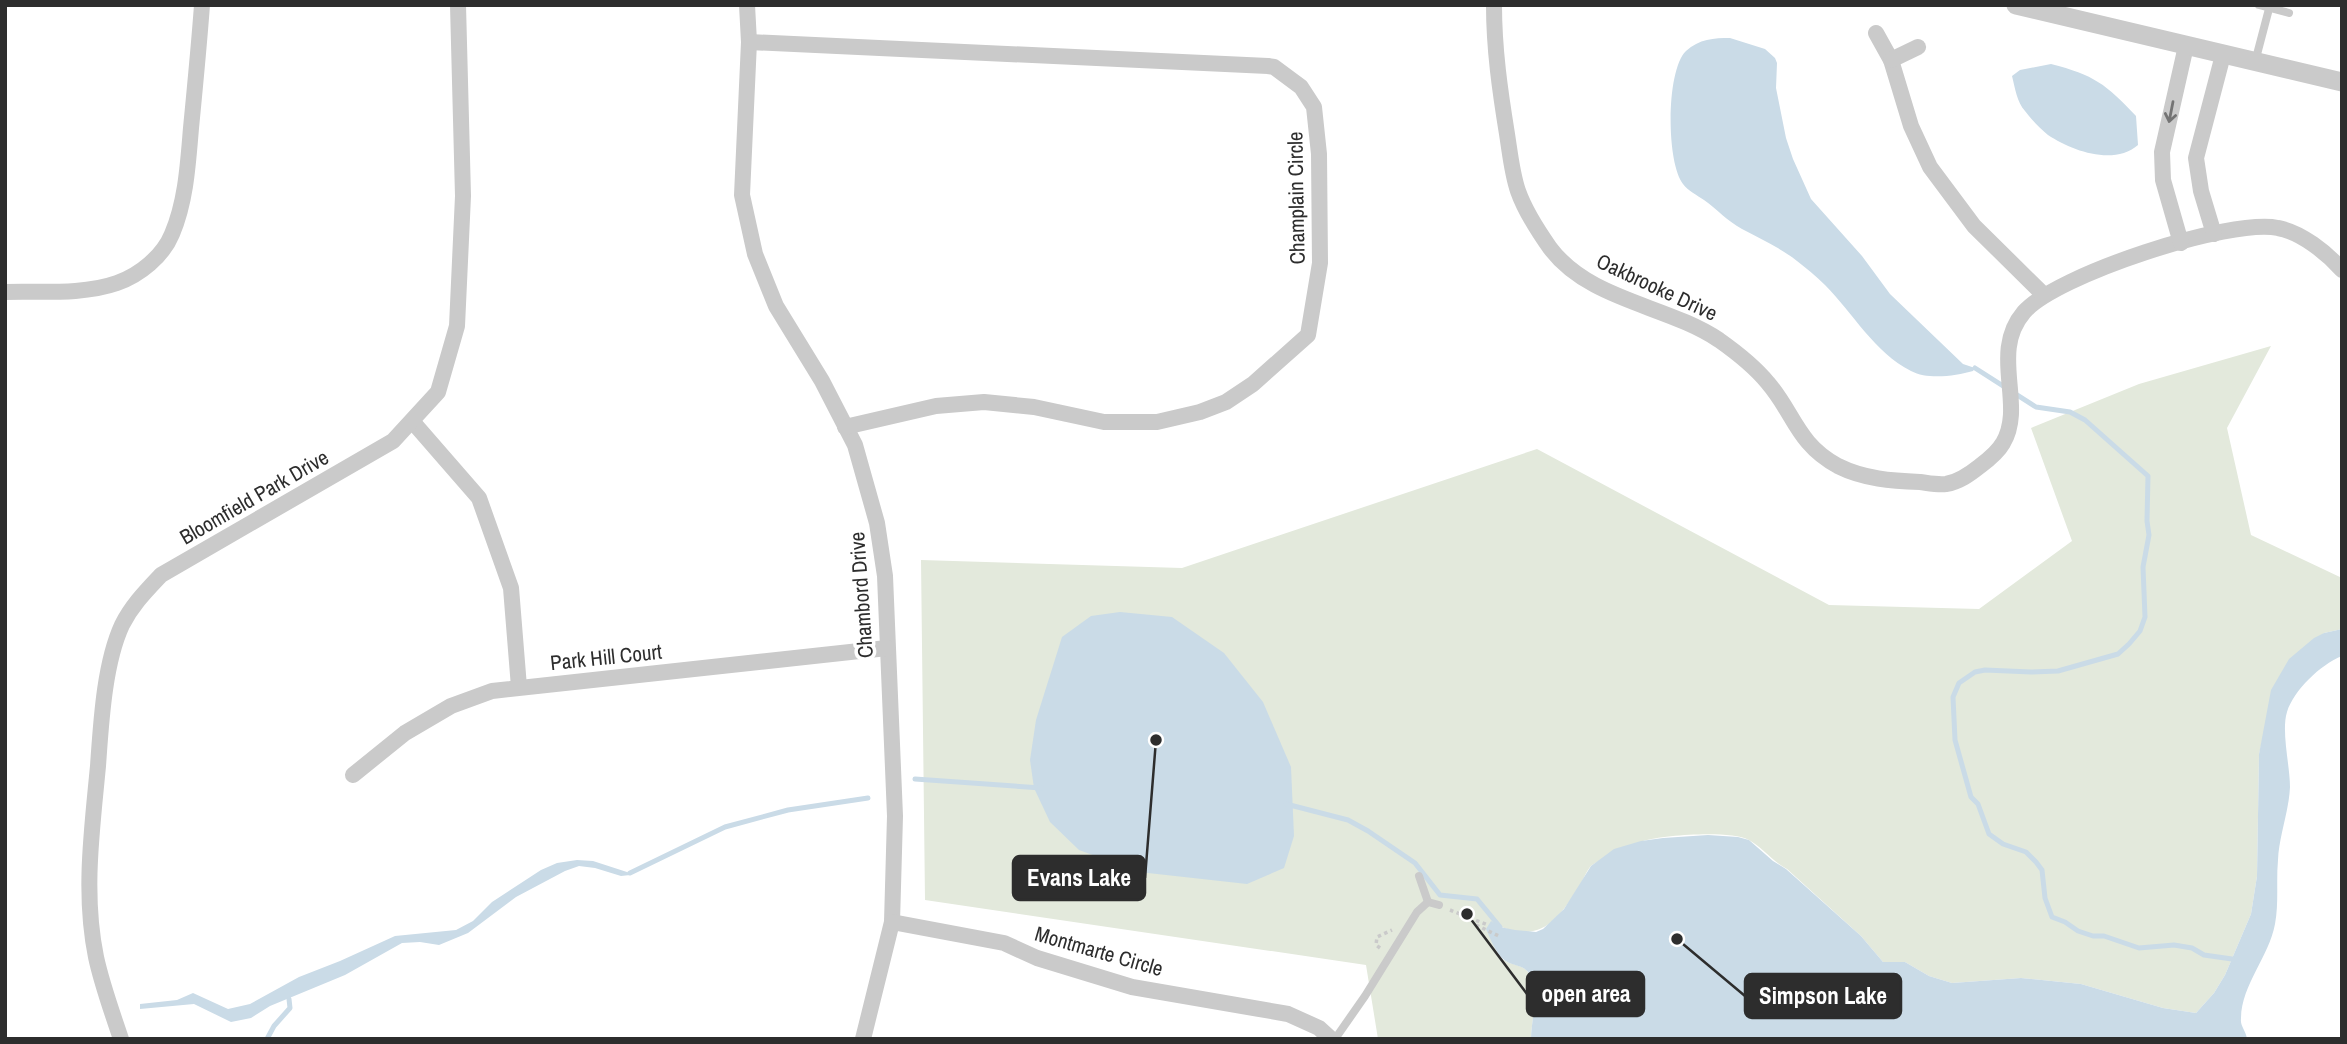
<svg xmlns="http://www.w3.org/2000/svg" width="2347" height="1044" font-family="'Archivo Narrow',sans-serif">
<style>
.green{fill:#e3e9dc}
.water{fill:#cadbe7}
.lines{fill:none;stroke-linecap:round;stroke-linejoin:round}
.stream{stroke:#cadbe7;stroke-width:5}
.path{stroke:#cacaca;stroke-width:3.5;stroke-dasharray:3.5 3.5;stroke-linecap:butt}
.service{stroke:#cacaca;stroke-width:8}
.minor{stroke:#cacaca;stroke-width:16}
.tertiary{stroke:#cacaca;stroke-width:19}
.oneway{stroke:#747474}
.labels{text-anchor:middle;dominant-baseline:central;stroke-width:7;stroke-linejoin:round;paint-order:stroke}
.street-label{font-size:21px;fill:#2d2d2d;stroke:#fff}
.leader{fill:none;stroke:#2d2d2d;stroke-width:2.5}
.callout-dot{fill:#2d2d2d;stroke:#fff;stroke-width:2.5}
.callout{fill:#2d2d2d;stroke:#2d2d2d;stroke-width:2.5}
.callout-label{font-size:23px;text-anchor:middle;font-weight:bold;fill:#fff}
</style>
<rect width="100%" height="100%" fill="#fff"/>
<!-- green -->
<path class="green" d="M2271 346 2227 428 2251 535 2342 578V629L2324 633 2267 721 2259 754 2257 876 2251 914 2225 975 2214 993 2196 1013 2163 1008 2081 984 2021 978 1952 983 1929 976 1905 962H1883L1861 936 1787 869C1772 861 1762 847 1749 840 1730 830 1664 835 1643 841 1633 844 1597 860 1590 867 1586 872 1583 880 1580 885 1556 924 1537 946 1491 922 1493 931 1493 945 1498 954 1508 970 1527 958 1534 984 1538 998 1531 1023 1531 1039H1378L1366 965 925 900 921 560 1182 568 1537 449 1829 605 1979 609 2072 541 2031 428 2139 384Z"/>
<!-- water -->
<g class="water">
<path d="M1730 38 1765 49 1775 58 1777 63 1776 88 1786 138 1793 159 1811 199 1862 256 1890 294 1963 364 1975 368 1973 371C1955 376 1928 380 1911 371 1875 353 1852 312 1825 285 1816 276 1806 268 1797 261 1779 247 1761 239 1742 229 1727 221 1717 209 1704 200 1697 195 1688 191 1683 184 1666 162 1666 70 1686 51 1699 39 1714 38 1730 38Z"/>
<path d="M2051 64C2094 75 2106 84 2136 116L2138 145C2114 166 2072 151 2048 135 2040 129 2031 119 2025 111 2017 102 2015 88 2012 76L2020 70Z"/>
<path d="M1120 612 1172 617 1224 653 1263 702 1291 767 1294 836 1284 868 1247 884 1139 872 1079 850 1050 822 1034 788 1030 760 1036 720 1062 637 1091 616Z"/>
<path d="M2342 629V656C2320 665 2294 690 2287 712 2281 731 2290 766 2290 787 2289 811 2279 836 2278 860 2276 881 2279 903 2275 924 2269 957 2241 985 2241 1019 2240 1026 2246 1031 2247 1039H1531C1531 1021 1538 1000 1534 984 1527 960 1514 970 1502 958 1495 951 1490 938 1486 929L1491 921 1500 927 1515 930 1536 932 1543 929 1564 909 1591 866 1614 849 1641 841 1663 838 1708 835 1738 837 1749 840 1773 861 1786 869 1861 936 1883 962H1905L1929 976 1952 983 2021 978 2081 984 2163 1008 2196 1013 2214 993 2225 975 2251 914 2257 876 2259 754 2271 690 2289 659 2314 638 2324 633Z"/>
<path d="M577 860 593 861 630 873V875L621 876 595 868 579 866 565 871 516 897 468 933 439 945 420 942 402 943 345 975 270 1006 251 1018 231 1022 194 1004 140 1009V1004L177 1000 193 993 228 1009 250 1004 299 977 340 961 395 936 456 930 473 921 492 902 541 870 557 863Z"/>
</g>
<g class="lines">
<!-- stream -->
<g class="stream">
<path d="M1975 368 2036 407 2070 412 2085 420 2148 476 2147 521 2149 535 2143 567 2145 617 2140 631 2129 644 2118 654 2058 671 2031 672 1985 670 1975 672 1959 683 1953 697 1955 740 1971 797 1978 804 1989 834 2003 844 2026 852 2036 862 2042 870 2045 898 2052 917 2065 922 2078 931 2093 936H2104L2139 948 2174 945 2192 948 2204 955 2232 959"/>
<path d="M915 779 1041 788"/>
<path d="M1286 804 1348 820 1368 831 1415 863 1440 895 1477 899 1500 927"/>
<path d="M630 873 725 827 788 810 868 798"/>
<path d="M267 1039 274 1026 290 1008 289 999"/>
</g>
<!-- path -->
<g class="path">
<path d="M1450 910 1488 925"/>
<path d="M1476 925 1501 937"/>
<path d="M1380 948 1376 945 1377 937 1392 930"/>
</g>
<!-- service -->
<g class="service">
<path d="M2259 5 2289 13"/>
<path d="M2255 62 2270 5"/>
<path d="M1419 876 1428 902"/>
<path d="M1335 1039 1365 996 1417 912 1428 902 1439 905"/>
</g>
<!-- minor -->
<g class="minor">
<path d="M747 5 749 42 742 195 755 254 776 306 822 381 855 445 877 523 885 576 895 816 892 922 863 1039"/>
<path d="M1494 5C1494 49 1500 91 1507 134 1510 153 1512 174 1518 191 1525 211 1538 231 1550 248 1590 301 1667 305 1719 340 1736 352 1755 367 1768 383 1794 413 1797 444 1838 466 1864 479 1892 481 1920 482 1928 483 1938 485 1946 484 1959 482 1970 474 1980 466 1988 460 1998 452 2003 443 2026 404 1989 353 2024 312 2056 275 2230 218 2278 228 2301 232 2327 253 2342 270"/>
<path d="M1876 33 1891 60 1911 126 1930 167 1974 226 2044 295"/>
<path d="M749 42 1268 66 1274 67 1301 87 1314 107 1319 154 1320 263 1308 335 1253 384 1226 402 1200 412 1157 422H1104L1034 407 984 402 936 406 845 427"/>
<path d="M1891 60 1918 47"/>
<path d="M2214 234 2201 191 2196 158 2223 55"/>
<path d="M2181 243 2163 180 2162 152 2186 46"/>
<path d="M5 292C41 291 83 295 117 283 140 275 163 256 172 234 186 201 188 164 191 128 195 87 199 46 202 5"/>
<path d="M412 421 479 498 511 588 519 687"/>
<path d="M353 775 405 733 451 706 492 691 887 648"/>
<path d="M892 922 1004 943 1037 958 1132 987 1288 1014 1319 1028 1331 1039"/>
<path d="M121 1039C112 1012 102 985 96 957 83 894 92 830 98 766 101 724 104 664 122 625 132 605 146 591 161 575L393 441 438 392 457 326 463 196 458 5"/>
</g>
<!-- tertiary -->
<path class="tertiary" d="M2016 5 2342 82"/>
</g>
<!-- one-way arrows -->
<defs><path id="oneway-shaft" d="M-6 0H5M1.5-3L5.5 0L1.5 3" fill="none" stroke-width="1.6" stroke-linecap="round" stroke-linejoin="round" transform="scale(1.75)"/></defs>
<use class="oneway" href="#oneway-shaft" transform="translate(2171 112) rotate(101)"/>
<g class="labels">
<!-- street labels -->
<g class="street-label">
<text transform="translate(1296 198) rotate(-91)">Champlain Circle</text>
<text transform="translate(1657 287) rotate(25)">Oakbrooke Drive</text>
<text transform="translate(254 497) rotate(-30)">Bloomfield Park Drive</text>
<text transform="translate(861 595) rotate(-94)">Chambord Drive</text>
<text transform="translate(606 657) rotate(-6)">Park Hill Court</text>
<text transform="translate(1099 951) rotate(16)">Montmarte Circle</text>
</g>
</g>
<!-- callouts -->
<path class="leader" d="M1156 740L1145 878M1467 914L1527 994M1677 939L1745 996"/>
<g class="callout-dot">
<circle cx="1156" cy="740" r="7"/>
<circle cx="1467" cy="914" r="7"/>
<circle cx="1677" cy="939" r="7"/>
</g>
<g class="callout">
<rect x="1013" y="856" width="132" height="44" rx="7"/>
<rect x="1527" y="972" width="117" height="44" rx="7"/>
<rect x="1745" y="974" width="156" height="44" rx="7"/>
</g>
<g class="callout-label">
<text x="1079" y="886">Evans Lake</text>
<text x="1586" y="1002">open area</text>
<text x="1823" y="1004">Simpson Lake</text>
</g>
<!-- border -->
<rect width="2347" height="1044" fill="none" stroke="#2d2d2d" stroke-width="14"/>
</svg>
